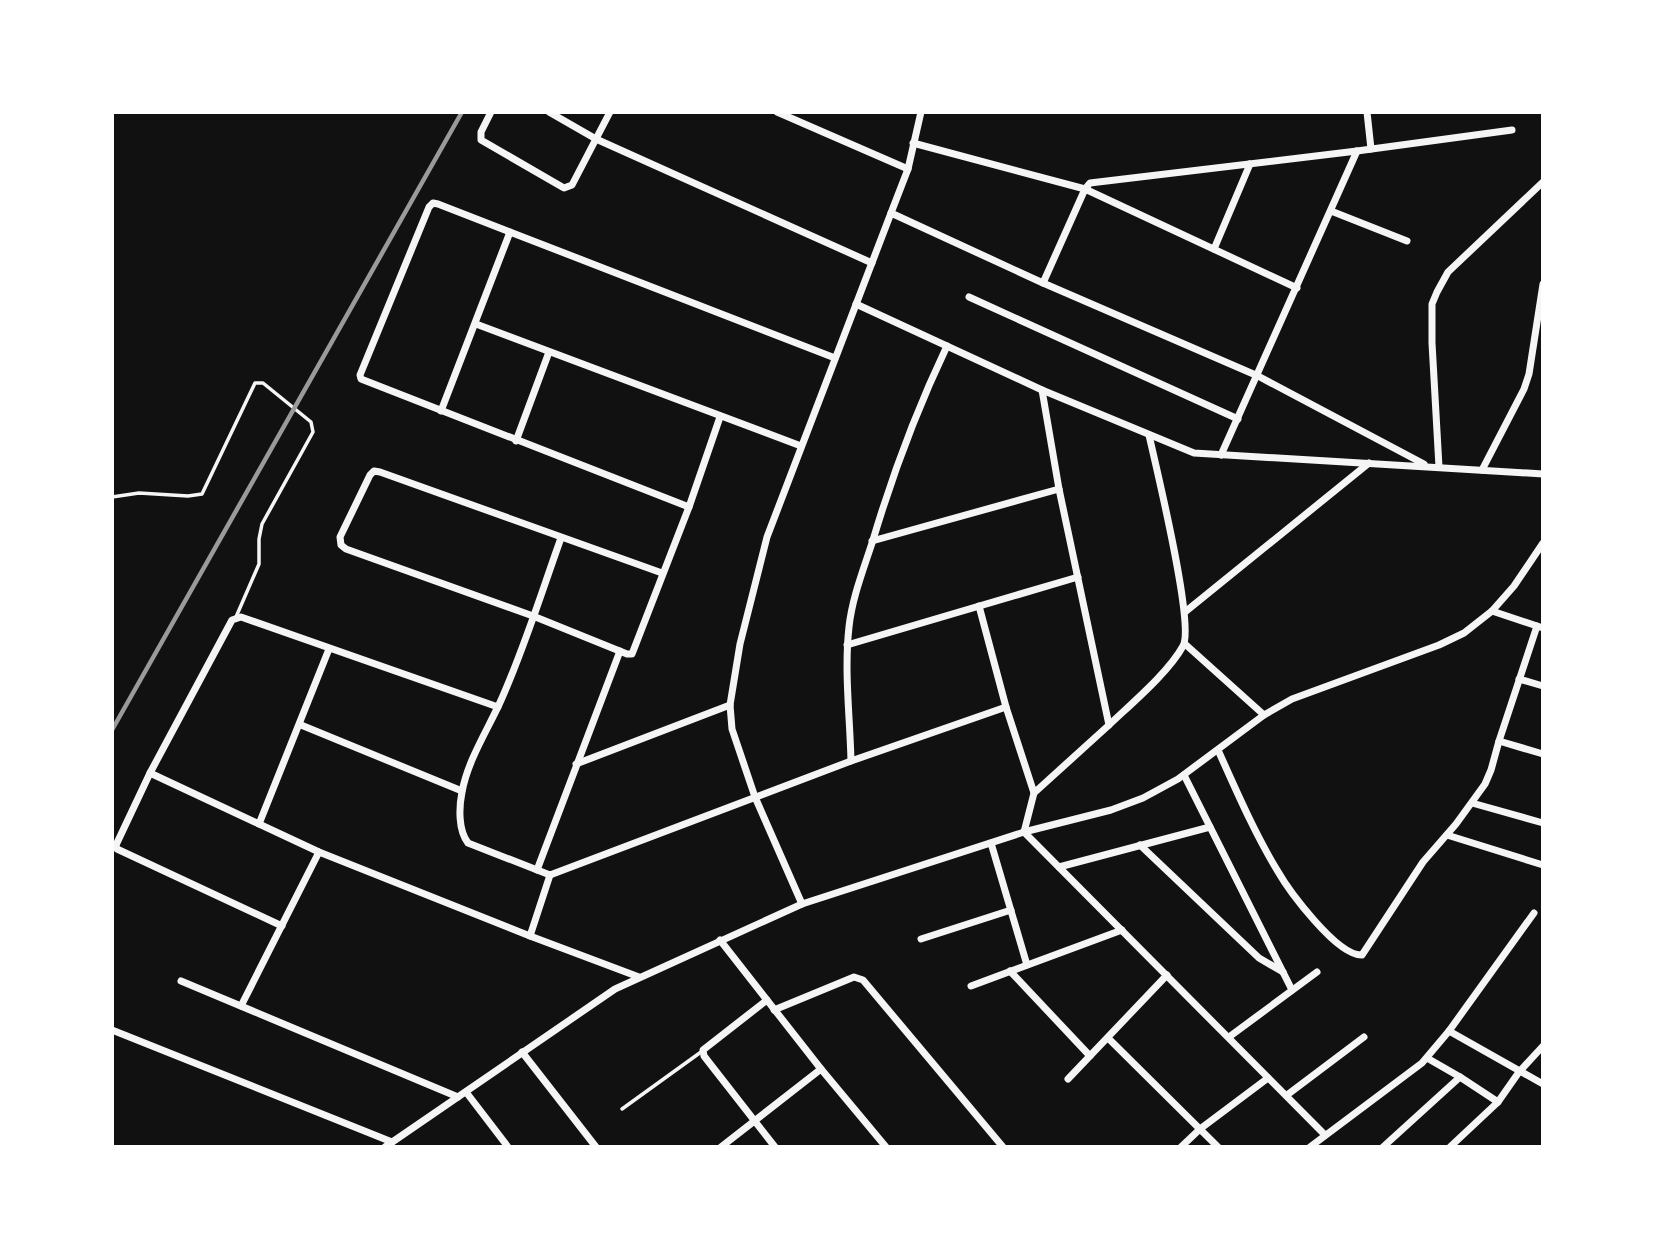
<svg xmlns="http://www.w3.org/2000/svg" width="1655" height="1259" font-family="Signika,sans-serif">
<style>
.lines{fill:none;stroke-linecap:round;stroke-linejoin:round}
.service{stroke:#f5f5f5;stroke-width:3.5}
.minor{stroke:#f5f5f5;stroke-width:7}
.rail{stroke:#9a9a9a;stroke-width:4.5}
</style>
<rect width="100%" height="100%" fill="#111"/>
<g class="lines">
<!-- service -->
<g class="service">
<path d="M112 497 139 493 188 496 202 494 255 383H263L311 422 313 432 262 524 259 539V564L236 617"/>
<path d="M622 1109 701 1052"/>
</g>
<!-- minor -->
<g class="minor">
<path d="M491 112 481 132V140L564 188 572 185 610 112"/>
<path d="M549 112 596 139 872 263"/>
<path d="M777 112 908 169"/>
<path d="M921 112 908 169 891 213 1043 283 1258 376 1424 464"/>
<path d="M1367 112 1371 149"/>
<path d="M913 143 1085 189 1297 288"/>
<path d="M1331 211 1407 241"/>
<path d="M1214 249 1250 164"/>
<path d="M1043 283 1085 189 1090 183 1357 151 1512 130"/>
<path d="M969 297 1238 419"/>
<path d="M856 304 1042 390 1194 453 1543 474"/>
<path d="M476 324 801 446"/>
<path d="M441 411 510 232"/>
<path d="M516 441 549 352"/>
<path d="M1221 455 1357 151"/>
<path d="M1439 467 1432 343V304L1437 292 1448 272 1543 182"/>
<path d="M1482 470 1524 389 1529 374 1543 284"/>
<path d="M689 507 361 379 360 375 429 207 433 203 438 204 835 358"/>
<path d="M561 538C542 591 525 646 502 698 489 728 468 759 462 792 459 807 458 830 468 843L550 875 851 761 1006 707"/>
<path d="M872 541 1059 489"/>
<path d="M662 573 380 472 374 471 370 475 340 537 341 545 346 549 533 616 627 654H632L689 507 720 417"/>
<path d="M979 606 1006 707 1034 793 1109 725 1059 489 1042 390"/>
<path d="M1492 611 1543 628"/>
<path d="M1185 612 1369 463"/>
<path d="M1185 644 1264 715"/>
<path d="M847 645 1078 577"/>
<path d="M1519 679 1543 686"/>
<path d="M301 725 462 791"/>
<path d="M1109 725C1131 704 1169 672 1183 646 1195 625 1156 467 1149 435"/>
<path d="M1499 741 1543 754"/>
<path d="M1218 750C1236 790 1254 832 1277 870 1289 891 1337 956 1362 955L1423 862 1456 824 1485 784 1491 770 1499 741 1537 626"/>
<path d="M851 761C850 717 844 671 849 627 852 598 864 568 873 540 893 473 917 409 947 346"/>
<path d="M576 764 730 705"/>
<path d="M150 773 319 852 530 936 639 977"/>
<path d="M1184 775 1292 990"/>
<path d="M1034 793 1024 832 1111 810 1143 798 1178 779 1264 715 1292 699 1439 645 1464 633 1492 611 1514 586 1543 543"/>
<path d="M1472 803 1543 823"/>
<path d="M259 824 329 649"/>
<path d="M1447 835 1543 865"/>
<path d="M991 843 1027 965"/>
<path d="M1140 845 1259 958 1283 972"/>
<path d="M1059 867 1210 827"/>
<path d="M537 870 620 651"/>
<path d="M802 904 755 797 732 729 730 705 740 644 767 537 891 213"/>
<path d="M282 926 117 849 116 845 150 773 232 620 241 617 498 707"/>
<path d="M530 936 550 875"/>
<path d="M921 939 1011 910"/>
<path d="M720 940 821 1069 886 1147"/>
<path d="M1010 971 1090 1056"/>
<path d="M181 981 458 1097"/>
<path d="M971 986 1122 930"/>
<path d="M767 1000 703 1050 704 1056 775 1147"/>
<path d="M241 1006 319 852"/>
<path d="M774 1010 854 977 863 980 1003 1147"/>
<path d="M112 1030 392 1142"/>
<path d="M1449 1031 1543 1084"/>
<path d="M1229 1037 1317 972"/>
<path d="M1108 1038 1218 1147"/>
<path d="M522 1052 596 1147"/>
<path d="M1427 1058 1460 1077 1498 1102"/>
<path d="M1068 1079 1167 975"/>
<path d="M466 1092 508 1147"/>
<path d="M1287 1095 1364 1037"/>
<path d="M385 1147 615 989 802 904 1024 832 1325 1135"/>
<path d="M721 1147 821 1069"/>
<path d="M1181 1147 1200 1129 1268 1078"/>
<path d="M1310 1147 1422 1063 1449 1031 1534 913"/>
<path d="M1383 1147 1460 1077"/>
<path d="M1450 1147 1498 1102 1519 1072 1543 1046"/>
</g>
<!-- rail -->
<path class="rail" d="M112 730 462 112"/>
</g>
<!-- border -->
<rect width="1655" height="1259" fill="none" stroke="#ffffff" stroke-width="228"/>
</svg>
